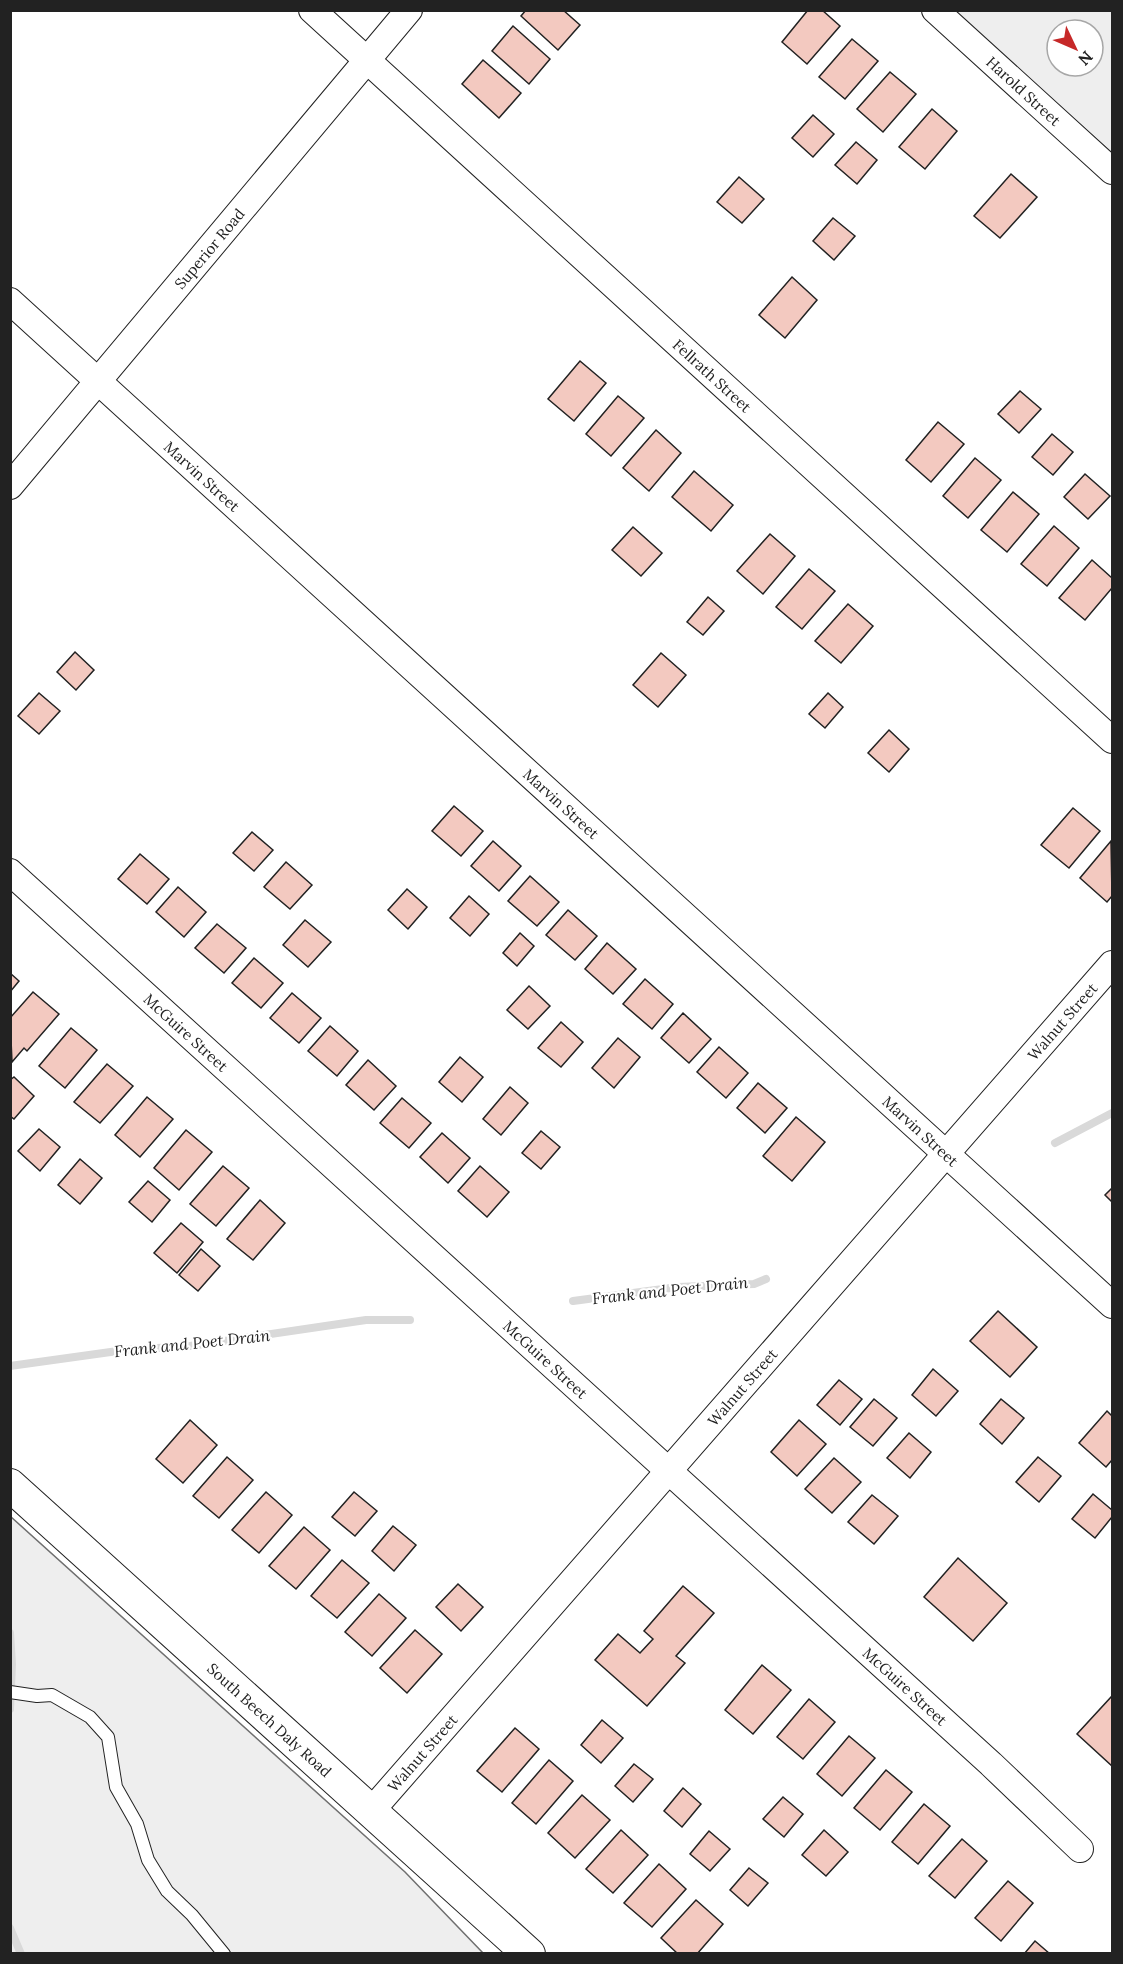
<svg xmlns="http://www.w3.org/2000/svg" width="1123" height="1964" font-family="Lora,serif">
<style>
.green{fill:#eee;stroke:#6f6f6f;stroke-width:1.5;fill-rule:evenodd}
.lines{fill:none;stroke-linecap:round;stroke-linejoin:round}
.stream{stroke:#d9d9d9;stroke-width:8}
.building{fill:#f3c9c0;stroke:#222;stroke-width:1.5}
.service-casing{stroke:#222;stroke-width:14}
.minor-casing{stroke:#222;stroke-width:28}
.tertiary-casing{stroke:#222;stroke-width:34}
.service{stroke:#fff;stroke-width:12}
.minor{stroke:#fff;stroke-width:26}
.tertiary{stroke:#fff;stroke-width:32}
.labels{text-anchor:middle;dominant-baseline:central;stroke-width:4.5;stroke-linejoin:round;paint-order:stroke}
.street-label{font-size:15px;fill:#222;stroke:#fff}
.water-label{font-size:16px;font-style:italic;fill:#222;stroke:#fff}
</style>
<rect width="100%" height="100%" fill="#fff"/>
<!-- green -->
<g class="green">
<path d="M953 11H1112V153ZM1057 30H1093V66H1057Z"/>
<path d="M10 1516 405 1872 483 1953H11Z"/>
</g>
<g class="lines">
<!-- stream -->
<g class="stream">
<path d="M1055 1143 1112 1113"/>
<path d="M573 1301 678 1287 754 1284 766 1279"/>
<path d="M10 1366 125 1350 190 1346 366 1320H410"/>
<path d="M10 1633 12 1664 10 1709"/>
<path d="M10 1928 21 1954"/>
</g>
</g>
<!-- building -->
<g class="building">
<path d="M526 10H563L580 25 558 50 521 16Z"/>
<path d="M808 10H822L840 26 807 64 782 42Z"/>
<path d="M513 26 550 59 529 84 492 51Z"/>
<path d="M852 39 878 61 845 99 819 77Z"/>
<path d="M483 60 521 93 499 118 462 84Z"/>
<path d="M890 72 916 94 883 132 857 109Z"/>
<path d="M932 109 957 131 925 169 899 147Z"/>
<path d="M813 115 834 134 813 157 792 138Z"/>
<path d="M856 142 877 160 857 184 835 165Z"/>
<path d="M1011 174 1037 197 1000 238 974 216Z"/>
<path d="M739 177 764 199 742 223 717 202Z"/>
<path d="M833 218 855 236 834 260 813 241Z"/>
<path d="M792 277 817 300 785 338 759 315Z"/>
<path d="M580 361 606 383 574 421 548 399Z"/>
<path d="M1020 391 1041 409 1019 433 998 414Z"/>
<path d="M618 396 644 418 611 456 586 434Z"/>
<path d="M938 422 964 444 931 482 906 460Z"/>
<path d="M656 430 681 453 649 491 623 468Z"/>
<path d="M1052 434 1073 452 1053 475 1032 457Z"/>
<path d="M975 458 1001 480 968 518 943 496Z"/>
<path d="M694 471 733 505 711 531 672 497Z"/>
<path d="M1085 474 1110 496 1088 519 1064 497Z"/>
<path d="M1013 492 1039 514 1007 552 981 530Z"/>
<path d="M1054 526 1079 548 1047 586 1021 564Z"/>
<path d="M633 527 662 553 641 576 612 550Z"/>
<path d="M770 534 795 556 763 594 737 571Z"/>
<path d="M1092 560 1112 578V588L1085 620 1059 598Z"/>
<path d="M809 569 835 591 802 629 776 607Z"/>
<path d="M708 597 724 611 703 635 687 622Z"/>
<path d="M848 604 873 626 841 663 815 641Z"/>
<path d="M75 652 94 670 76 690 57 672Z"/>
<path d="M661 653 686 675 658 707 633 685Z"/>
<path d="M39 693 60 711 39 734 18 716Z"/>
<path d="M828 693 843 707 825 728 809 714Z"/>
<path d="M889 730 909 749 889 772 868 753Z"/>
<path d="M454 806 483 831 461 856 432 831Z"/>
<path d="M1073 808 1100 831 1069 868 1041 845Z"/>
<path d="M252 832 273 850 254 871 233 853Z"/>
<path d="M493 841 521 866 499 891 471 866Z"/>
<path d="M1111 841 1112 896 1107 902 1080 878Z"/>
<path d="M140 854 169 879 147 904 118 879Z"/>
<path d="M286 862 312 885 290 909 264 887Z"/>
<path d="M530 876 559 902 537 926 508 901Z"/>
<path d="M178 887 206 912 184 937 156 912Z"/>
<path d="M407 889 427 907 408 929 388 910Z"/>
<path d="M469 896 489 914 470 936 450 918Z"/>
<path d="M568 910 597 936 575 960 546 935Z"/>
<path d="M305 920 331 942 308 967 283 945Z"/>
<path d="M217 924 246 948 224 973 195 948Z"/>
<path d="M520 933 534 946 517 966 503 953Z"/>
<path d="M607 943 636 969 613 994 585 969Z"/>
<path d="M254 958 283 983 261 1008 232 983Z"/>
<path d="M10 973 19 981 10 992Z"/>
<path d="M645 979 673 1004 652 1029 623 1004Z"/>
<path d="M529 986 550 1006 528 1029 507 1010Z"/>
<path d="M33 992 59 1014 27 1051 24 1048 12 1062 10 1018Z"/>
<path d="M292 993 321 1018 299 1043 270 1018Z"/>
<path d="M683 1013 711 1039 689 1063 661 1038Z"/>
<path d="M561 1022 583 1042 561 1067 538 1048Z"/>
<path d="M330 1026 358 1051 337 1076 308 1051Z"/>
<path d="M71 1028 97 1050 65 1088 39 1066Z"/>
<path d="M618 1038 640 1057 614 1088 592 1068Z"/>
<path d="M719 1047 748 1073 726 1098 697 1072Z"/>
<path d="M460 1057 483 1077 462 1102 439 1082Z"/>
<path d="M368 1060 396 1086 374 1110 346 1085Z"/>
<path d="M107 1064 133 1086 100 1123 74 1102Z"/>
<path d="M14 1077 34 1096 14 1119 10 1116V1080Z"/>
<path d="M758 1083 787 1108 765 1133 737 1108Z"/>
<path d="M510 1087 528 1103 501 1135 483 1119Z"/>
<path d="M147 1097 173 1119 140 1157 115 1135Z"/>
<path d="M402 1098 431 1123 409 1148 380 1123Z"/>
<path d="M796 1117 825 1142 792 1181 763 1156Z"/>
<path d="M39 1129 60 1147 40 1171 18 1151Z"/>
<path d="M186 1130 212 1152 179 1190 154 1168Z"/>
<path d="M541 1131 560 1147 541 1169 522 1153Z"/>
<path d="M442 1133 470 1158 448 1183 420 1157Z"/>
<path d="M80 1159 102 1178 80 1204 58 1185Z"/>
<path d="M223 1166 249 1188 216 1226 190 1204Z"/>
<path d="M480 1166 509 1192 487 1217 458 1191Z"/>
<path d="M148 1181 170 1200 152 1222 129 1202Z"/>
<path d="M1112 1188V1202L1105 1195Z"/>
<path d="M260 1200 285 1223 253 1260 227 1239Z"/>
<path d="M181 1223 203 1242 177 1273 154 1253Z"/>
<path d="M201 1249 220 1266 198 1291 179 1275Z"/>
<path d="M998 1311 1037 1347 1010 1377 970 1341Z"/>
<path d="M933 1369 958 1391 936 1416 912 1395Z"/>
<path d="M839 1380 862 1399 840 1425 817 1405Z"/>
<path d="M874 1399 897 1418 873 1446 850 1427Z"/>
<path d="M1001 1399 1024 1418 1002 1444 980 1424Z"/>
<path d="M1107 1411 1112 1416V1460L1106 1467 1079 1443Z"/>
<path d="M190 1420 217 1445 183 1483 156 1459Z"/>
<path d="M799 1420 826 1444 797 1476 771 1452Z"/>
<path d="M909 1433 931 1452 910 1478 887 1458Z"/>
<path d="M227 1457 253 1480 219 1518 193 1496Z"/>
<path d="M1038 1457 1061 1476 1039 1502 1016 1482Z"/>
<path d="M834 1458 861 1482 832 1513 805 1489Z"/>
<path d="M266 1492 292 1515 259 1553 232 1530Z"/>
<path d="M354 1492 377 1511 355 1536 332 1517Z"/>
<path d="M1093 1494 1112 1510V1517L1095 1538 1072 1519Z"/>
<path d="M872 1495 898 1516 874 1544 848 1522Z"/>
<path d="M393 1526 416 1545 394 1571 372 1551Z"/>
<path d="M304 1527 330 1550 296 1589 269 1566Z"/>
<path d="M958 1558 1007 1603 973 1641 924 1597Z"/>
<path d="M342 1560 369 1583 337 1618 311 1596Z"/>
<path d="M458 1584 483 1607 461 1631 436 1607Z"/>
<path d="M683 1586 714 1613 676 1656 685 1663 647 1706 595 1660 618 1634 640 1653 653 1639 644 1631Z"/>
<path d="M379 1594 406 1618 372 1656 345 1632Z"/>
<path d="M415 1630 442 1654 407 1693 380 1668Z"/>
<path d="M762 1665 791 1690 753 1734 725 1710Z"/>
<path d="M1112 1696V1766L1077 1734Z"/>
<path d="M809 1699 835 1722 803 1759 777 1737Z"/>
<path d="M602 1720 623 1738 601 1763 581 1745Z"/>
<path d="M515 1728 539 1749 502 1792 477 1771Z"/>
<path d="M849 1736 875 1758 842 1796 817 1774Z"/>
<path d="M549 1760 573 1781 536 1824 512 1803Z"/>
<path d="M634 1764 653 1779 633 1802 615 1786Z"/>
<path d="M886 1770 912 1792 880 1830 854 1808Z"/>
<path d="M683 1788 701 1804 682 1827 664 1811Z"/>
<path d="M582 1795 610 1820 575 1858 548 1833Z"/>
<path d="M783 1797 803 1814 784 1837 763 1819Z"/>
<path d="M924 1804 950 1826 918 1864 892 1842Z"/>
<path d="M621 1830 648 1855 613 1893 586 1869Z"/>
<path d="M824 1830 848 1852 826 1876 802 1855Z"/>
<path d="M709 1831 730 1849 710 1871 690 1854Z"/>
<path d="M962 1839 987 1861 955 1898 929 1876Z"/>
<path d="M659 1864 686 1889 652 1927 624 1903Z"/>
<path d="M749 1868 768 1883 748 1906 730 1890Z"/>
<path d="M1008 1881 1033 1903 1001 1941 975 1918Z"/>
<path d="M696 1900 723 1924 697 1954H678L661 1938Z"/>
<path d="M1035 1941 1050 1954H1024Z"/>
</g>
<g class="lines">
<defs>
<path id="service" d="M10 1692 37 1696 52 1695 90 1717 108 1737 116 1787 137 1824 148 1860 167 1891 192 1915 224 1954"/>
<g id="minor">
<path id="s1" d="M312 10 1112 740"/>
<path id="s2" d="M935 10 1112 171"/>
<path id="s3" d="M10 301 1112 1305"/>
<path id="s4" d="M10 486 409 10"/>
<path id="s5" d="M10 872 991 1764 1080 1849"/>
<path id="s6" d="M372 1810 1112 964"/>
</g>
<g id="tertiary">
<path id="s7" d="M10 1485 529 1954"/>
</g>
</defs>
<!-- service casing -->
<use href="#service" class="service-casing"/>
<!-- minor casing -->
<use href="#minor" class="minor-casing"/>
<!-- tertiary casing -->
<use href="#tertiary" class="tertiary-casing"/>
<!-- service -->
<use href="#service" class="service"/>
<!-- minor -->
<use href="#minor" class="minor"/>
<!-- tertiary -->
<use href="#tertiary" class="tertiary"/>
</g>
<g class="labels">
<!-- street labels -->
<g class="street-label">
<text stroke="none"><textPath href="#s2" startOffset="120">Harold Street</textPath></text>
<text stroke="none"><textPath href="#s4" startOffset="310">Superior Road</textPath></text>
<text stroke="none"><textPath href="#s1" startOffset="542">Fellrath Street</textPath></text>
<text stroke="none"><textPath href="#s3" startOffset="260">Marvin Street</textPath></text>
<text stroke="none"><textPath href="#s3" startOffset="746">Marvin Street</textPath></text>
<text stroke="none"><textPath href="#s6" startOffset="1048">Walnut Street</textPath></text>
<text stroke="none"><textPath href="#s5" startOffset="238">McGuire Street</textPath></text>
<text stroke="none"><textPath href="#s3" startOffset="1232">Marvin Street</textPath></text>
<text stroke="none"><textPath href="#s5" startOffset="724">McGuire Street</textPath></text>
<text stroke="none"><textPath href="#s6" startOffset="562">Walnut Street</textPath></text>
<text stroke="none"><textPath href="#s5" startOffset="1210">McGuire Street</textPath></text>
<text stroke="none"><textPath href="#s7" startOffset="350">South Beech Daly Road</textPath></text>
<text stroke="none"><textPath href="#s6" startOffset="76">Walnut Street</textPath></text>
</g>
<!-- water labels -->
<g class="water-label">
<text transform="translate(670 1290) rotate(-6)">Frank and Poet Drain</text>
<text transform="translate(192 1343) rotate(-6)">Frank and Poet Drain</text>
</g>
</g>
<!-- border -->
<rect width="1123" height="1964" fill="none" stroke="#222222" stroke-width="24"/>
<!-- north arrow -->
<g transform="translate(1075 48) rotate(134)"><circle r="28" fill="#ffffff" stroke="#a7a7a7" stroke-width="1.5"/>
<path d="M0-4.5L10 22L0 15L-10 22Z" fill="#c62828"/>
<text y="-9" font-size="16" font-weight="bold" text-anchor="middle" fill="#222222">N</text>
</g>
</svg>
